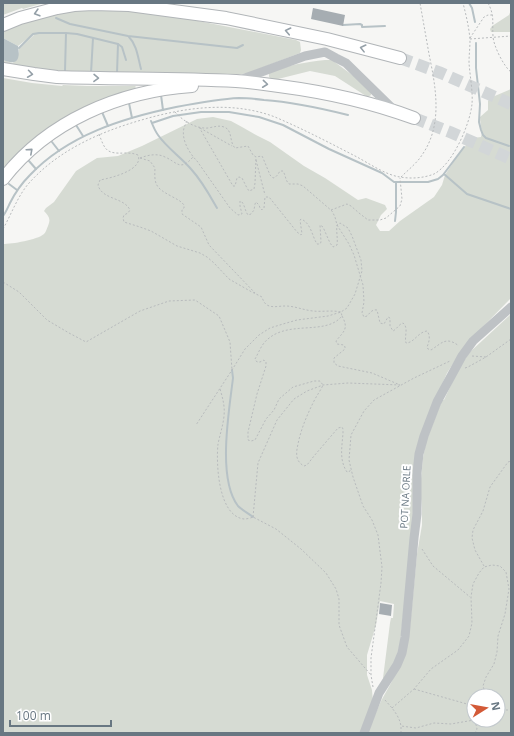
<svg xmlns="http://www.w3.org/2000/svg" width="514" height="736" font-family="'Open Sans',sans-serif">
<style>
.green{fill:#d6dbd3;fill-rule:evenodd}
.water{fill:#b7c2c6}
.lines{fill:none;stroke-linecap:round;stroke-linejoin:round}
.stream{stroke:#b7c2c6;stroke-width:2}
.building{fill:#a6adb2}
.highway-tunnel{stroke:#d2d6d8;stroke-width:12;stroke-dasharray:12 6;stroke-linecap:butt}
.highway-casing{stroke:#b1b5b8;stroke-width:14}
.path{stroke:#b8bbbd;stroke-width:1;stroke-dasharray:2 2;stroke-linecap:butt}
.minor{stroke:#bec2c5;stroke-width:9}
.highway{stroke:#fff;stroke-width:12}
.oneway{stroke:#95a0a8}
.labels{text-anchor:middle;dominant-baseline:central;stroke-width:4;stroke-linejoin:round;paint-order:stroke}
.street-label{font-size:10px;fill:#687782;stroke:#fff}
</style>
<rect width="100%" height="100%" fill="#f6f6f4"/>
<!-- green -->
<g class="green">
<path d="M3 3H44L23 9 22 8 3 15Z"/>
<path d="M84 9H119L188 19 296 40 300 42 301 50 300 53 248 73 231 76C156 74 78 77 3 63V60L13 63 19 52V49L34 35 33 34 18 46 3 38V31L42 17Z"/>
<path d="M511 10V32H491L490 29 492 26 509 15Z"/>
<path d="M325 60H332L340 66 359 80 371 93V95L368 97 366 96 335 76 310 71 274 80 271 79 269 77V73C286 65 307 62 325 60Z"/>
<path d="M3 78 32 83 62 86 63 85 87 86H135L136 87 134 89 108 97 79 110 3 171Z"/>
<path d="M511 89V298L469 341 461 351 447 373 428 416 413 521 400 644 395 664 386 678H383L390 623 391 618H393L394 604 380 601 376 625 367 655V675L372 690 373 702 362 733H3V244C12 244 37 240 44 234 46 232 47 228 48 226 51 219 49 216 44 211L46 208 54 202 76 171 97 158 118 156 142 146 197 119 213 117 231 121 242 127 256 135 270 142 304 166 325 178 358 200 366 198 385 205 387 209 381 215 376 225 380 231H389L400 221 434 197 442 185 445 175 456 158 470 140 473 138 481 137C483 131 480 124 480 117L488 110V101L490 98Z"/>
<path d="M511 314V733H367L381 701 391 683 398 668 410 626 417 554 422 525V508L420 489 423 458 426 442 442 400H444C452 383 459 366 470 352ZM474 696H498V720H474Z"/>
</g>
<!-- water -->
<path class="water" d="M3 38 18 46C19 51 20 61 14 62 11 63 6 61 3 60Z"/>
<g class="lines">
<!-- stream -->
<g class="stream">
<path d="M469 3 472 8 475 22"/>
<path d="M56 18 70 24 128 36 237 48 243 45"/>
<path d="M343 25 360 24 362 25V27L385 26"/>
<path d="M129 37C137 45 138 58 141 69"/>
<path d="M476 43V68L480 104 479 122 481 130 483 135 486 138 509 146"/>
<path d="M19 48 33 34 39 33H66L77 34 118 44 122 47 126 60"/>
<path d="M65 71 66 33"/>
<path d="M91 73 93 38"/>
<path d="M117 73 118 44"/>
<path d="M161 95 163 110"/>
<path d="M129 103 132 118"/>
<path d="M102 112 108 126"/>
<path d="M151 121C153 126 155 131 158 135 167 148 181 157 191 169 202 181 209 194 217 208"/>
<path d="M152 123 173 116 201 112H229L259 117 283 125 329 149 382 173 394 182H428L438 179 443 175 464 147"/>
<path d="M76 125 83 136"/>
<path d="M52 142 59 151"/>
<path d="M29 161 36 169"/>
<path d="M444 174 467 194 511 209"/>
<path d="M9 184 17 190"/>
<path d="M3 216C6 212 8 207 10 203 15 193 22 183 30 175 68 135 123 118 176 107 197 103 218 99 239 98 247 98 256 99 264 100 292 102 320 108 348 115"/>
<path d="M395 221 396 212V182"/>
<path d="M232 370 233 378C229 412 217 478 238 506 242 510 249 514 253 517"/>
</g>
</g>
<!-- building -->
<g class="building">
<path d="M313 8 345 15 343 26 311 19Z"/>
<path d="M380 603 392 605 391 616 379 614Z"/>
</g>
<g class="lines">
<!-- highway-tunnel -->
<g class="highway-tunnel">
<path d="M400 58 441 73 511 104"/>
<path d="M414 118 450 132 511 159"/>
</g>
<defs>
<g id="highway">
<path d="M3 25 20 18 57 8 74 5 93 4 129 5 226 18 327 39 400 58"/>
<path d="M3 69 34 74 57 77C117 79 177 78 236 81 250 82 265 84 279 86 325 92 371 102 414 118"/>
<path d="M3 179C48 121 119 91 192 86"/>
</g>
</defs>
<!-- highway casing -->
<use href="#highway" class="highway-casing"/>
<!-- path -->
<g class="path">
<path d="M488 3C495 16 492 23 493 36 493 45 504 67 511 72"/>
<path d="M470 38 484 17 488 15H492"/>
<path d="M470 39 511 36"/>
<path d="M175 112C183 121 196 129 208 128 214 127 219 125 224 127 233 130 229 142 235 148L248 146 253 155 256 157 262 156 263 158 270 175 273 178C277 177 278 174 280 171H283C286 176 285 180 289 184H298L303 186 332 211 335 217 337 225 349 244 354 255 363 285 364 302 362 313 364 317 367 316C370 313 372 309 377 310L380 323 384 324 388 317 390 318V326L393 331C397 329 399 324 403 323 409 328 404 336 406 343 414 343 418 332 427 331 431 336 429 342 427 347L428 349 431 350C442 343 446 336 459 346"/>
<path d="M187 121C186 123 185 125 184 128 181 139 189 153 197 161L230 208 238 215 242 214 240 206V201L242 202C245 206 245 211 248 215L251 214 254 210 255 204 256 202 259 205 260 208 262 210 264 208 265 197H269L297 232 301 235 302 234 300 220 301 219C311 223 312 236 317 244H320L321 242 320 225 323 227 330 243 333 247 337 245C338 238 336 232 337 225L340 223 348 228 352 236 361 260 362 271 355 294 347 308 341 312 328 316 297 320 283 324 270 328 259 335 245 349 232 370 196 425"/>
<path d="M199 127 233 186H235L237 178 239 177 242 178 247 188 249 191 254 189 255 183 256 158"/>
<path d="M200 128 232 146"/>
<path d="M99 134C105 150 106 154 125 153 129 153 133 153 138 155 144 170 111 178 100 180L98 185C102 200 124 197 130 210L128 213 124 215 123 218 124 222 140 227 151 231 177 246 200 253 207 257 214 263 229 279 250 291 262 297C263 300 264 303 267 305 272 308 279 306 285 306 295 306 303 310 313 311 322 312 332 310 341 312L342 316C325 337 285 318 264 343 260 348 258 354 255 359L257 362H260L264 360 266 362V366L257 394 248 432V440L251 441 255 440 266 419 274 410 279 399 293 387 314 381H320L323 385C321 390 317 395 314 401 307 415 301 429 298 444 296 453 295 461 304 466L307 465 314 456 338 428 342 427 343 429V433C342 447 339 460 347 472H349L351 469"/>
<path d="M140 158 150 161 155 168C154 185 156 188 171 196 176 199 180 200 184 205V208L182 210V214L201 227 209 245 255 293"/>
<path d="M140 158C148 155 157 153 165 157 177 162 180 172 193 157"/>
<path d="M256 160 265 195"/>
<path d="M401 177C408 170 417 163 422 155 443 125 436 88 429 54 426 37 423 20 420 3"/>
<path d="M331 210 347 204 351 206 359 213 368 220H380L386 218 400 206 402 199 400 178"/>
<path d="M3 229C12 213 18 195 30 182 60 149 102 131 145 119 187 107 233 101 275 117 303 129 330 143 357 157 370 164 386 175 400 177 411 179 424 178 434 174 453 164 470 124 472 104 473 92 470 76 469 63 469 55 470 48 470 40 469 27 466 15 463 3"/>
<path d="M3 282 19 292 47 320 69 333 86 342 140 311 169 301 195 300 219 316 230 342 232 370"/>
<path d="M342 316C349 329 344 331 336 341L337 344 344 345 345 347V349L334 358V363L338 366 372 373 400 385"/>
<path d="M472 356 486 357"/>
<path d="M465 368 468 367 486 357 511 339"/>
<path d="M220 389C223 399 225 407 224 416 223 426 220 434 218 444 216 463 218 516 244 519 247 519 251 518 253 517L276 529 301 549 326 573 336 589 339 599V625L347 647 371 675"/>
<path d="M253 517 258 463 277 420 294 399 307 391 323 385 348 383 400 385"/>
<path d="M422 549 433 566 470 597"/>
<path d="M484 566 475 550 472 538 473 530 483 511 490 487 508 462 511 461"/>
<path d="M373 687 371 675V658L381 583 382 567 378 535 372 520 363 506 353 477 349 460 351 435 364 411 374 400 414 378 450 361"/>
<path d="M414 689 474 706"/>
<path d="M385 700C392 708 399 715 401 726L416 728 434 723 451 724 474 720"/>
<path d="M392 708 414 689 431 669 458 650 469 636 472 623 471 597 473 584 479 573 484 567 492 565 500 566 506 572 509 589 505 614 498 636 497 652 494 664 486 677 483 686 486 696"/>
<path d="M498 710H511"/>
<path d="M475 720 477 729 475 733"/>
<path d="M401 733V726"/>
</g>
<!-- minor -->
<g class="minor">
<path d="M239 81 245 78 305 56 325 52 336 58 346 63 394 110"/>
<path d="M364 733 379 693 397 665 402 653 405 637 414 538 417 514V473L419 454 424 436 437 402 462 356 473 341 511 307"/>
</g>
<!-- highway -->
<use href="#highway" class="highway"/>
</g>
<!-- one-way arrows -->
<defs><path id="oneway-chevron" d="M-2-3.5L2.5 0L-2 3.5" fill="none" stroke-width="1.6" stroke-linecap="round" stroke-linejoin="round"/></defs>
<g class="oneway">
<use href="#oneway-chevron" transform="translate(37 13) rotate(164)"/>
<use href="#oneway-chevron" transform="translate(288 31) rotate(-168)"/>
<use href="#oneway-chevron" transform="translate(363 48) rotate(-166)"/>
<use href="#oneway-chevron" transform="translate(30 74) rotate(8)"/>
<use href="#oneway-chevron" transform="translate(96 78) rotate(1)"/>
<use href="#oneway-chevron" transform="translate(265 84) rotate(6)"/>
<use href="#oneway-chevron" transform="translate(30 151) rotate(-42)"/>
</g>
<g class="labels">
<!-- street labels -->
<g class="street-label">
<text transform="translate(405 497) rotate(-87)">POT NA ORLE</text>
</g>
</g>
<!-- border -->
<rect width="514" height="736" fill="none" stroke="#687782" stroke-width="8"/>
<!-- north arrow -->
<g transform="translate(486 708) rotate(79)"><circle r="19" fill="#ffffff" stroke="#c3c9cd"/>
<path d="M0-3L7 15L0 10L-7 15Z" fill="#d35a37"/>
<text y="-6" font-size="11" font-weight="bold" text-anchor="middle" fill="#687782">N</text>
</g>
<!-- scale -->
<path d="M10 720v6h101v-6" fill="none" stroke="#687782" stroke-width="2"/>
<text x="16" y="720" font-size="12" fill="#687782" stroke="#ffffff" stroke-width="3" paint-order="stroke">100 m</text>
</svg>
